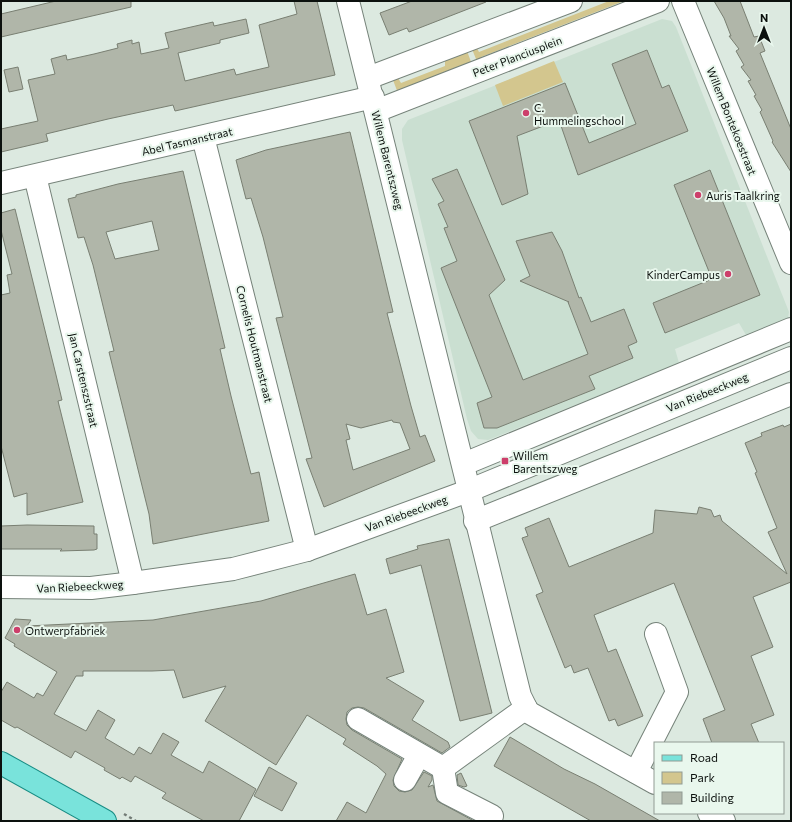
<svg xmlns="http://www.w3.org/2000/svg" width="792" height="822" font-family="Commissioner,sans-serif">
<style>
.built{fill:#cadfd1}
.green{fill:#d3c68e}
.building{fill:#b0b6a9;stroke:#797f72;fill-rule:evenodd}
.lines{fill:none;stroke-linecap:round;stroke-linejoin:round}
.minor-casing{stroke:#76837a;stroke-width:24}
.major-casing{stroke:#188d84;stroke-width:24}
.path{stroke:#727b75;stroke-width:2.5;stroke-dasharray:3 3;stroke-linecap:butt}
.minor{stroke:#fff;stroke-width:22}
.major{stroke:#79e3db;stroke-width:22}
.poi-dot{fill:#cd3f6b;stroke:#e9f7ed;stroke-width:1.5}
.labels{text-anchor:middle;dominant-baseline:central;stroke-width:4;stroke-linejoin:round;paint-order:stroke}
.street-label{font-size:11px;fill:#0c110e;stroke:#e9f7ed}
.poi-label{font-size:11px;fill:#0c110e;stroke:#e9f7ed;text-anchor:start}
</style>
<rect width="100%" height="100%" fill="#dce9e0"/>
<!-- built -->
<path class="built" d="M662 19 672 21 676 27 789 312 788 318 746 335 739 323 675 349 679 363 488 440 478 439 471 431 467 419 402 140V129L408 120Z"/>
<!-- green -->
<g class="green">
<path d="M609 1H624L481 57 482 60 478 64 472 49 477 48 479 52Z"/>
<path d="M467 51 473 67 448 73 447 71 404 88V92L399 96 393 80 398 78 401 83 445 66V60Z"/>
<path d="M554 61 563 82 503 106 495 85Z"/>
</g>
<!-- building -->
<g class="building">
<path d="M56 1H131V7L1 37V14Z"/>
<path d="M294 1H317L335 75 175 111 173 105 108 119 46 134 48 141 1 152V129L38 121 28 80 55 74 51 59 66 55 67 60 94 54 118 48 117 44 132 40V44L139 42 141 54 169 48 165 33 213 22 214 26 246 19 249 33 220 40V43L178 53 185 81 234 69 236 75 252 71 269 67 259 25 297 14Z"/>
<path d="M412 1H486V2L409 32 407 28 389 35 380 13Z"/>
<path d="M714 1H740L754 37 759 36 765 51 760 53 791 129V172L772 142 773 141 760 112 762 110 754 96 756 95 748 81 751 80 741 67 744 65 736 51 739 49 729 36H731L724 18Z"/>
<path d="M647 50 662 88 669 85 688 131 578 175 559 120 517 136 528 194 502 205 469 121 565 83 589 143 636 124 612 64Z"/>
<path d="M18 67 23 89 9 92 4 70Z"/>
<path d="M350 132 393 312 387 313 411 406 420 437 425 435 435 461 324 507 306 459 312 458 276 318 283 317 263 237 251 198 246 199 236 160 266 150ZM392 420 393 422 400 423 410 449 353 470 346 440 350 439 346 424 361 428Z"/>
<path d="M457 169 505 280 489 295 523 380 588 354 568 302H569L520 281 530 276 516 241 552 232 562 251 579 298 581 297 591 322 624 309 637 342 628 346 633 358 589 376 595 389 497 428H484L477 403 492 397 441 268 457 261 444 228 448 227 438 204 444 201 432 179Z"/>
<path d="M710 170 760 295 665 333 653 303 712 279 674 185Z"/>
<path d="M183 171 225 348 220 349 231 396 251 474 259 472 269 521 153 544 149 514 109 352 114 351 93 265 84 237 78 238 68 199 76 197V195L118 184ZM152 221 159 250 115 259 106 232Z"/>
<path d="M15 209 56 375 62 400 58 401 83 502 27 515V493L14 497 1 446V295L10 293 7 275 12 274 1 230V213Z"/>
<path d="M791 424V582L753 597 773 647 751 656 774 715 751 724 759 743H712L703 719 725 710 674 583 594 615 608 652 616 649 643 716 618 726 615 719 609 721 588 668 574 673 571 665 565 668 536 595 543 592 522 538 528 536 525 528 549 518 569 567 653 533 655 510 697 514 699 507 711 510 714 517 720 515 722 521 787 574 768 532 777 528 755 473 757 472 745 443 762 436 761 433 783 425 784 427Z"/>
<path d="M27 525 94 526V534H97V549L94 550 60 551 62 549H1V526Z"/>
<path d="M449 539 492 713 460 721 421 565 390 574 386 559 418 549 417 546Z"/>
<path d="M355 574 367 615 386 609 404 672 386 678 424 701 412 720 448 742 450 747 442 753 364 708 358 707 352 708 347 712 346 719 347 725 352 730 402 759 393 780 394 786 399 791 405 792 412 790 424 772 432 776V780L428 787 433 785 437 801 474 821H336L347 802 366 813 386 774 377 766 343 744 346 739 307 715 276 765 205 721 226 686 183 698 174 670 152 671H83V676H76L54 714 86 731 98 710 115 720 105 738 134 755 139 747 151 754 163 733 179 742 171 755 203 773 209 761 256 789 239 821H204L162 798 166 793 135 776 131 782 122 777 120 779 104 770 105 768 75 751 71 758 17 727 15 728 1 720V692L7 682 34 698 37 693 43 696 57 672 14 646 15 644 5 638 15 619 31 620 27 626 153 620 261 601Z"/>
<path d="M510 737 564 769 595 784 660 821H591L533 788 494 766Z"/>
<path d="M269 767 297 783 282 811 254 796Z"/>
<path d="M461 773 467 786 464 787 458 785 457 775Z"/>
</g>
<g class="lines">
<defs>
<g id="minor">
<path d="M348 1 520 696 528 712 655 783"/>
<path d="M683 1 791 263"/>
<path d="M368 78 571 1"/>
<path d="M376 111 658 1"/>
<path d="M203 137 307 550"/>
<path d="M35 176 133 583"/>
<path d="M1 183 373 97"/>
<path d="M464 464 791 329"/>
<path d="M475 521 791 394"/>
<path d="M1 587 91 588 133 583 233 569 307 550 468 491 791 358"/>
<path d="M358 719 443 768 526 708"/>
<path d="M443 768 447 793 492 816 490 821"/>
<path d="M636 772 677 692 656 634"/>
<path d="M405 780 419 755"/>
<path d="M709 813 724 821"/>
</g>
<path id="major" d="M1 763 105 821"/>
</defs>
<!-- minor casing -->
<use href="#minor" class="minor-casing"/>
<!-- major casing -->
<use href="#major" class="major-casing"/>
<!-- path -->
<path class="path" d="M124 814 136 821"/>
<!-- minor -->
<use href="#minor" class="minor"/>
<!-- major -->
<use href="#major" class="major"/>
</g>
<!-- markers -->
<g class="poi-dot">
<circle cx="526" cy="113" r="4"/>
<circle cx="698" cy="195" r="4"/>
<circle cx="728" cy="274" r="4"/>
<rect x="501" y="457" width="8" height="8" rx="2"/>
<circle cx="17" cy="630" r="4"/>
</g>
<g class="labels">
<!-- street labels -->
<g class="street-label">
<text transform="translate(517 56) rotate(-21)">Peter Planciusplein</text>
<text transform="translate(732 121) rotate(68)">Willem Bontekoestraat</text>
<text transform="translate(187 141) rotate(-13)">Abel Tasmanstraat</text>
<text transform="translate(388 160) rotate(76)">Willem Barentszweg</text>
<text transform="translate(255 344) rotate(76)">Cornelis Houtmanstraat</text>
<text transform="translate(84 380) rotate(77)">Jan Carstenszstraat</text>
<text transform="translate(707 392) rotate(-22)">Van Riebeeckweg</text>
<text transform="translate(406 513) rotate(-20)">Van Riebeeckweg</text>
<text transform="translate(80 586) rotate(-3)">Van Riebeeckweg</text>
</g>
<!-- poi labels -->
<g class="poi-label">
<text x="534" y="107">C.<tspan x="534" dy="13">Hummelingschool</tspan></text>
<text x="706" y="195">Auris Taalkring</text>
<text x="720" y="274" text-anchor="end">KinderCampus</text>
<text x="513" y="455">Willem<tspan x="513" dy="13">Barentszweg</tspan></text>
<text x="25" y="630">Ontwerpfabriek</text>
</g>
</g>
<!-- border -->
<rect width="792" height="822" fill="none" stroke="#0c110e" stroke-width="4"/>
<!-- legend -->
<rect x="654" y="742" width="130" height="72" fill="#e9f7ed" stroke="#919b94"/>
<rect x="662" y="755" width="20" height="6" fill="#79e3db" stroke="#919b94"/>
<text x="690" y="762" font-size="12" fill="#0c110e">Road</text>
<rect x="662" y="772" width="20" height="12" fill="#d3c68e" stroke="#919b94"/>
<text x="690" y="782" font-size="12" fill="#0c110e">Park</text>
<rect x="662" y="792" width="20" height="12" fill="#b0b6a9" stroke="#919b94"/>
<text x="690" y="802" font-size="12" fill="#0c110e">Building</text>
<!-- north arrow -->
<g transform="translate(764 28)" stroke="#e9f7ed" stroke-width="3" paint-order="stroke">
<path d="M0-3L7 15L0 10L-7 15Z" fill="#0c110e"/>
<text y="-6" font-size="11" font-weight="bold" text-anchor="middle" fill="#0c110e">N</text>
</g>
</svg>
